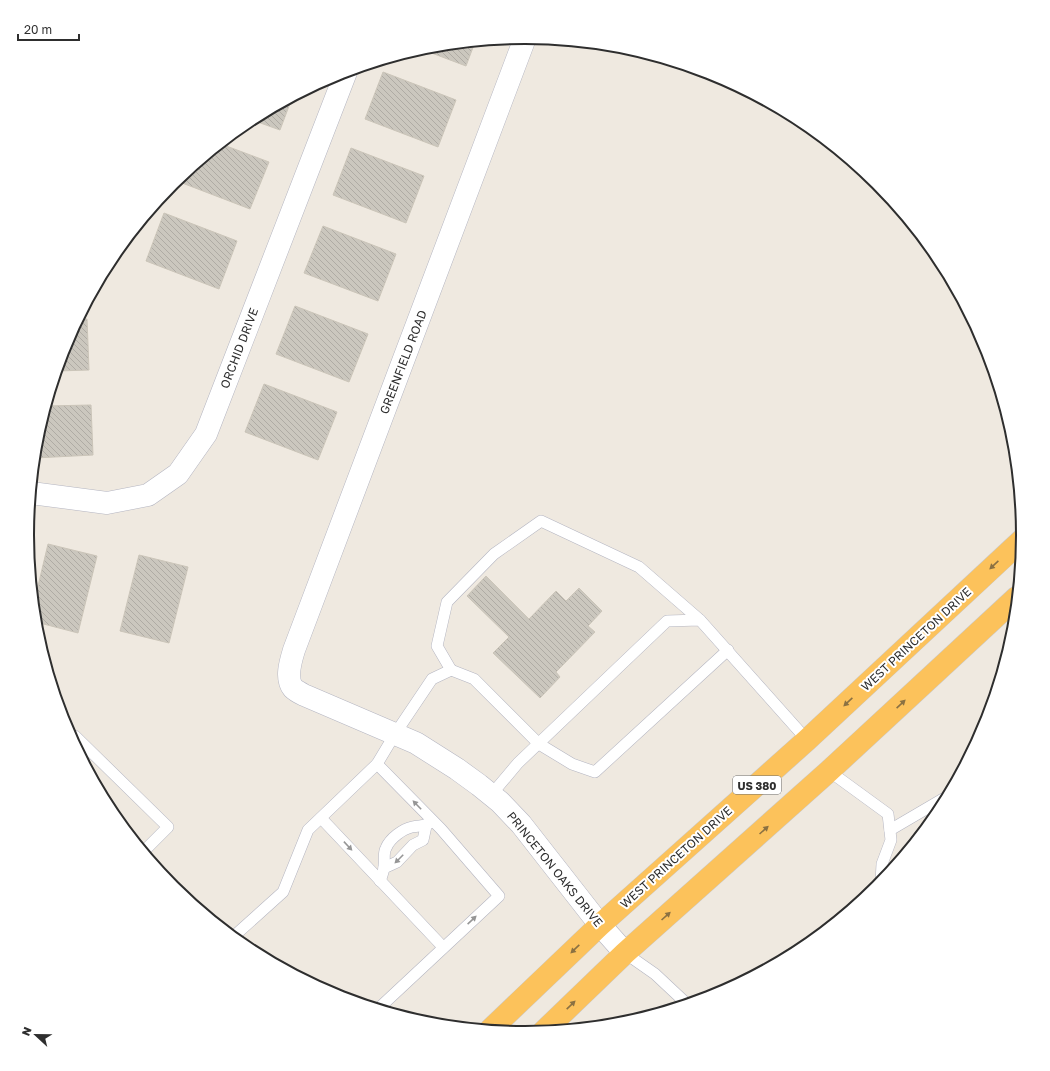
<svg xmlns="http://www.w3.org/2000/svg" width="1050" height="1071" font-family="'Golos Text',sans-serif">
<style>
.building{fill:url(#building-back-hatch);stroke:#cbc5b9}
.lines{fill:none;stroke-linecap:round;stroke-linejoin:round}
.service-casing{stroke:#b4b5c1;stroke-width:12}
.minor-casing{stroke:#b4b5c1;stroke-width:23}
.trunk-casing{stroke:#c9c9c9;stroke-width:23}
.service{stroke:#fff;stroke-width:11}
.minor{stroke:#fff;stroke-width:22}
.trunk{stroke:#fcc25b;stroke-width:22}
.oneway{fill:#8b7142}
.oneway2{fill:#969696}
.labels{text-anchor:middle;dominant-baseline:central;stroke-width:4;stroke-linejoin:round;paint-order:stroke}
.shield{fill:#fff;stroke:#6d6d6d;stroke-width:1}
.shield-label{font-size:11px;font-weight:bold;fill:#2e2e2e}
.street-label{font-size:12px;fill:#2e2e2e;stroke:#fff}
.rim{fill:none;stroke:#2e2e2e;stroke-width:2}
</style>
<defs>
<pattern id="building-back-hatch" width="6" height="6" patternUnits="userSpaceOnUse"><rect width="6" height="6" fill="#cbc7be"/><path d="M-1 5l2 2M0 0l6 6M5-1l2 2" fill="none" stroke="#afaba4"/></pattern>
</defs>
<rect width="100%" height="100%" fill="#efe9e0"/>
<!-- building -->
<g class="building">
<path d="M475 42 466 66 421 49 428 47Z"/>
<path d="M383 72 456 100 438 147 365 119Z"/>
<path d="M292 98 280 130 252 120Z"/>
<path d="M221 144 269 162 250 209 177 181 178 179Z"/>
<path d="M351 148 424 176 406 223 333 195Z"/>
<path d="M164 213 237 241 219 289 146 261Z"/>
<path d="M323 226 396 254 378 301 304 273Z"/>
<path d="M295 306 368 334 349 382 276 354Z"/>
<path d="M87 319 89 370 57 371 65 345 78 320Z"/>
<path d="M264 384 337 412 318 460 245 432Z"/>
<path d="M91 405 93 455 35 458 37 438 46 406Z"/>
<path d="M48 544 97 556 78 633 36 622 34 603Z"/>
<path d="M139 555 188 567 169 643 120 631Z"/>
<path d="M486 576 529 619 556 591 566 601 579 588 602 611 588 626 595 632 556 672 560 677 540 698 493 653 509 637 467 596Z"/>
</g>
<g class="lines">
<defs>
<g id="service">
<path d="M451 670 437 646 447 602 494 554 541 521 639 567 700 620"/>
<path d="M72 739 75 736 168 827 143 852"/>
<path d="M377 764 395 734 432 679 451 670 474 679 539 744 572 764 595 772 728 650"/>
<path d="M829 771 888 814 891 840 882 864 881 882"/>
<path d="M491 795 518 763 667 621 700 620 807 740"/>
<path d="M321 818 443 947"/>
<path d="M890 830 948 796"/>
<path d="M384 868 397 862 413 845 423 840 426 826"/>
<path d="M380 881C382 876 384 871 384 866 385 860 383 853 386 848 390 838 403 829 412 827 421 825 426 827 432 821"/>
<path d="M233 937 283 892 308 830 377 764 441 829 499 896 378 1009"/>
<path d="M625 953 655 974 687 1004"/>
</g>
<g id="minor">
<path d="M525 38 294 650C291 660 285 678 293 688 296 691 300 693 304 695L416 743 457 769 479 785 500 802 521 824 600 925 625 953"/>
<path d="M31 493 107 503 148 495 178 474 206 434 346 72"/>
</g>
<g id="trunk">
<path d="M490 1030 600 925 807 740 1023 539"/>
<path d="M543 1032 625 953 829 771 1017 597"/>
</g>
</defs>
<!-- service casing -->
<use href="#service" class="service-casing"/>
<!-- minor casing -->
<use href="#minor" class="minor-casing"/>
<!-- trunk casing -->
<use href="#trunk" class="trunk-casing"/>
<!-- service -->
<use href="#service" class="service"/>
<!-- minor -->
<use href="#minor" class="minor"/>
<!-- trunk -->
<use href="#trunk" class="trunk"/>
</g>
<!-- one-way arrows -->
<defs><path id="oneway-solid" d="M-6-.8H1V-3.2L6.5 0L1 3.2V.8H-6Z"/></defs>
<g class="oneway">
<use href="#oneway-solid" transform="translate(994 565) rotate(137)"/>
<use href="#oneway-solid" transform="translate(848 702) rotate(137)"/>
<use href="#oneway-solid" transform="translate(901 704) rotate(-43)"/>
<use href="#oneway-solid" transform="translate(764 830) rotate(-42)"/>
<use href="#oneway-solid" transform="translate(666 916) rotate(-42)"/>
<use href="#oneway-solid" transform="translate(575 949) rotate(136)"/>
<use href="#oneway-solid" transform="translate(571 1005) rotate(-44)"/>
</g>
<g class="oneway2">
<use href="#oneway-solid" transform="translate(417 805) rotate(-134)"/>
<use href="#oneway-solid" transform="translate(348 846) rotate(47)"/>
<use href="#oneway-solid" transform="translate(399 859) rotate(135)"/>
<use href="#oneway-solid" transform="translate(472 920) rotate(-43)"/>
</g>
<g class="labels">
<!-- shield labels -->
<rect class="shield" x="733" y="776" width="48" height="18" rx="3"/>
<g class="shield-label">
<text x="757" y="785">US 380</text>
</g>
<!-- street labels -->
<g class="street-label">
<text transform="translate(239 348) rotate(-69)">ORCHID DRIVE</text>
<text transform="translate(403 362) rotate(-69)">GREENFIELD ROAD</text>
<text transform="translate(916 639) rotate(-43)">WEST PRINCETON DRIVE</text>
<text transform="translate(676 857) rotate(-42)">WEST PRINCETON DRIVE</text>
<text transform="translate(555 869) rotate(51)">PRINCETON OAKS DRIVE</text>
</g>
</g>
<!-- crop -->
<path d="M0 0H1050V1071H0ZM34 535a491 491 0 1 1 982 0a491 491 0 1 1-982 0Z" fill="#fff" fill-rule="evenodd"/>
<path class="rim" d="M34 535a491 491 0 1 1 982 0a491 491 0 1 1-982 0Z"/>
<!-- north arrow -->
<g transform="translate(36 1035) rotate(292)" stroke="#ffffff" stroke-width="3" paint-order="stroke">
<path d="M0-3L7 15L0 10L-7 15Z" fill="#2e2e2e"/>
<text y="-6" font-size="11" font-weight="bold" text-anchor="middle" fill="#2e2e2e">N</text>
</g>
<!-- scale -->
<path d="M18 34v6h61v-6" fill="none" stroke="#2e2e2e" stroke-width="2"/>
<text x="24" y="34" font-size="12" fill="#2e2e2e" stroke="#ffffff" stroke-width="3" paint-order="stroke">20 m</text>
</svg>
